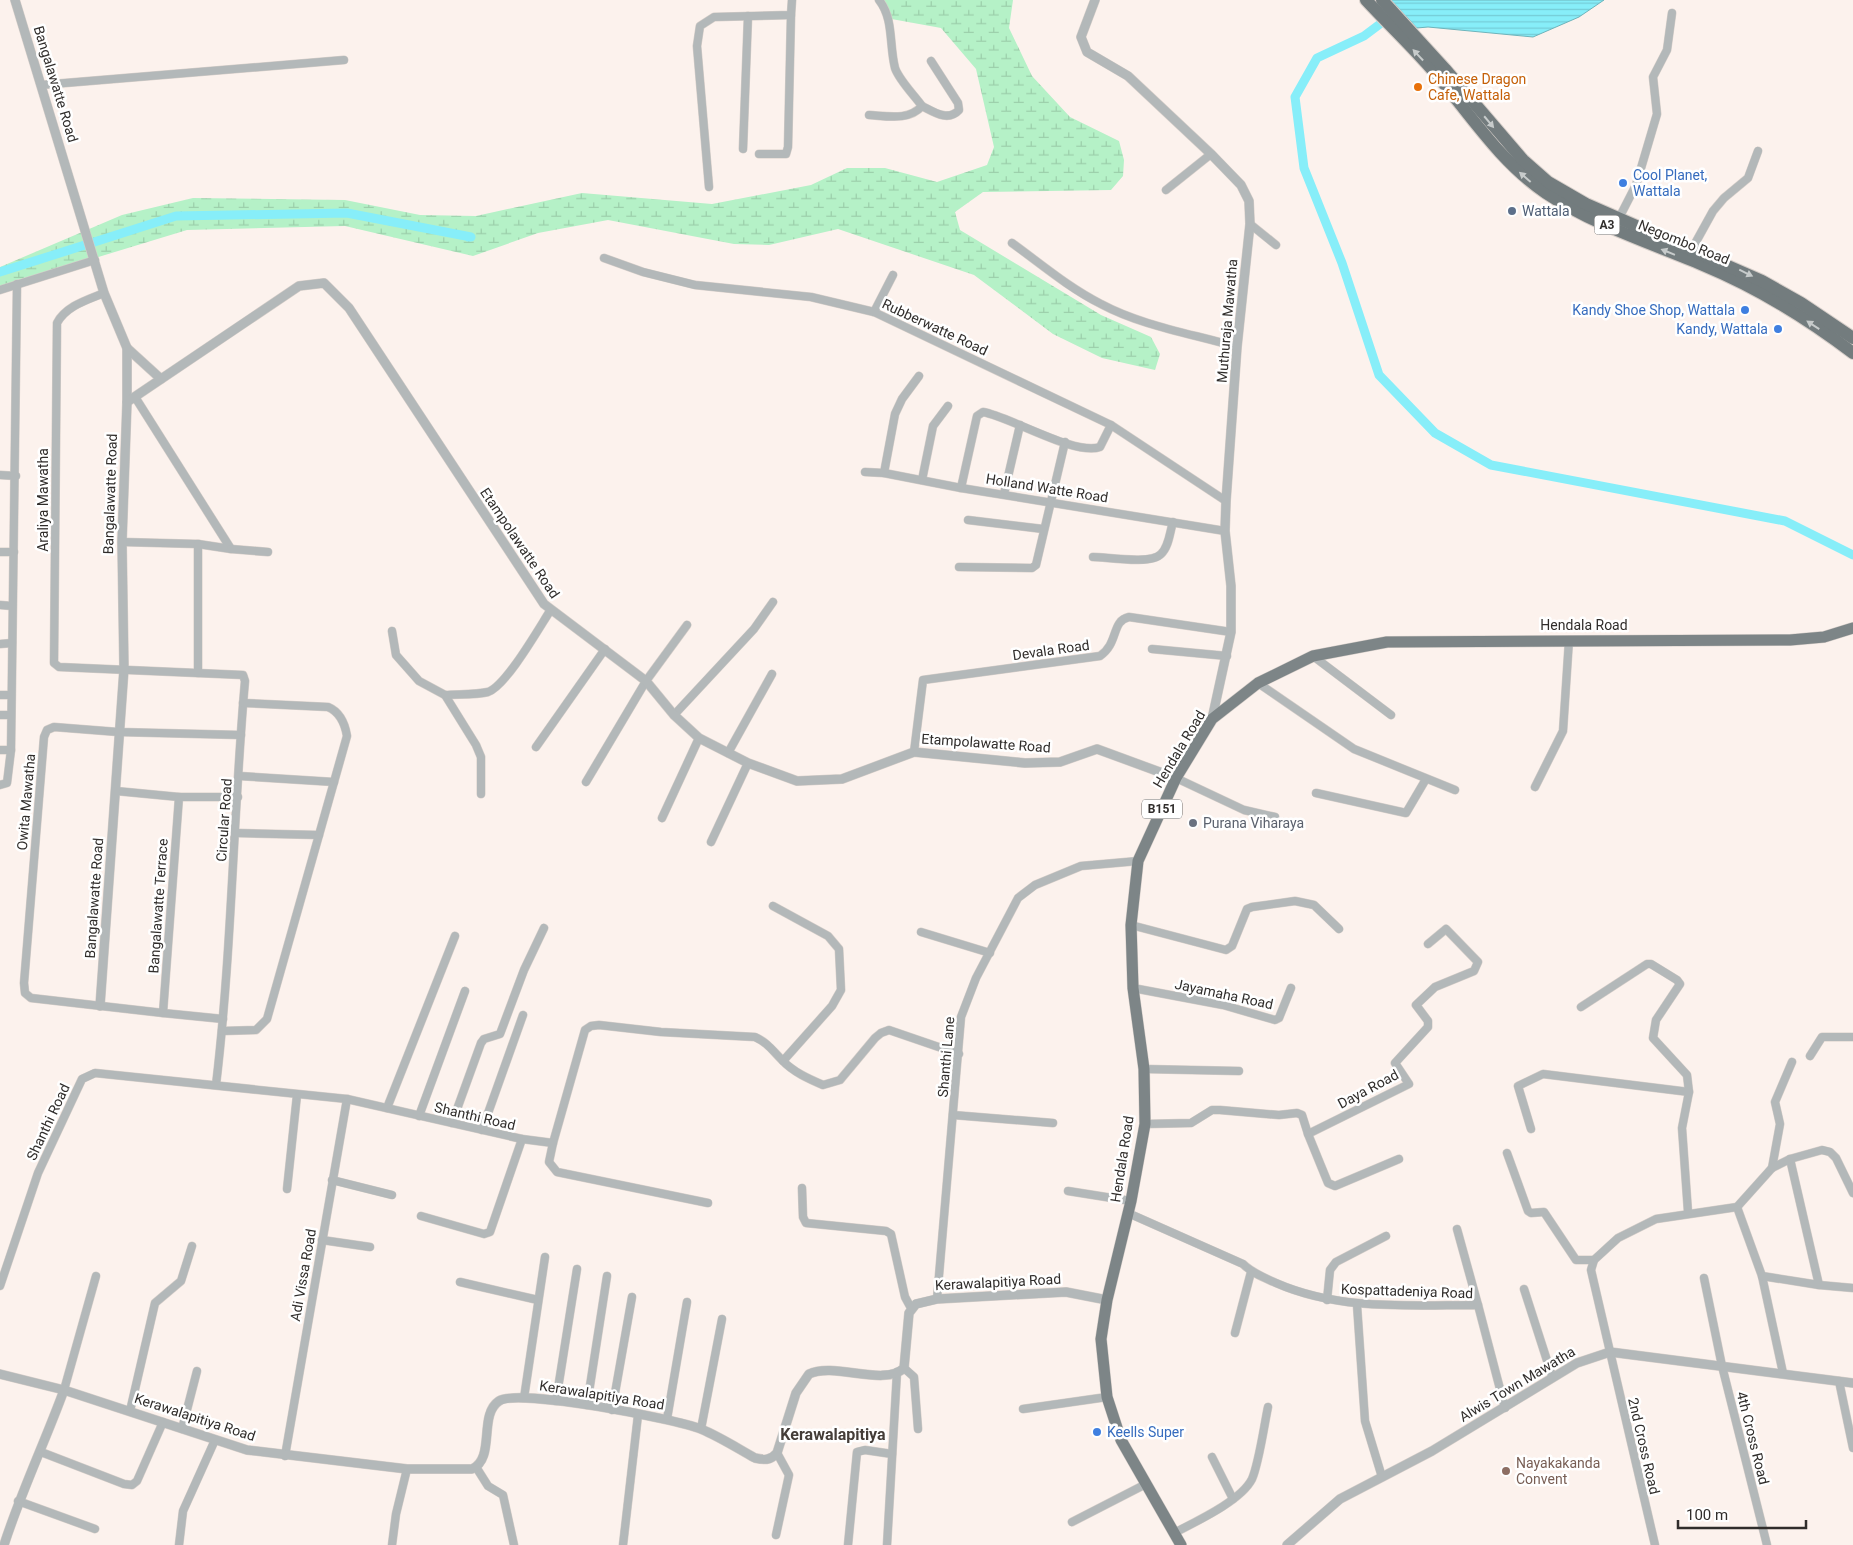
<svg xmlns="http://www.w3.org/2000/svg" width="1853" height="1545" font-family="Roboto,sans-serif">
<style>
.wetland{fill:url(#wetland-marsh)}
.water{fill:url(#water-rules);stroke:#6db4bb}
.lines{fill:none;stroke-linecap:round;stroke-linejoin:round}
.canal{stroke:#87eef9;stroke-width:9}
.minor-casing{stroke:#d7cfca;stroke-width:9}
.tertiary-casing{stroke:#d7cfca;stroke-width:10}
.primary-casing{stroke:#d7cfca;stroke-width:12}
.trunk-casing{stroke:#d7cfca;stroke-width:14}
.minor{stroke:#b3b8b9;stroke-width:8}
.tertiary{stroke:#b3b8b9;stroke-width:9}
.primary{stroke:#7d8587;stroke-width:11}
.trunk{stroke:#737c7e;stroke-width:12}
.oneway{fill:#c7cbcb}
.food-dot{fill:#e8710a;stroke:#fff;stroke-width:2}
.shop-dot{fill:#3f7fe0;stroke:#fff;stroke-width:2}
.service-dot{fill:#5c6f8a;stroke:#fff;stroke-width:2}
.worship-dot{fill:#6b7280;stroke:#fff;stroke-width:2}
.education-dot{fill:#8d6e63;stroke:#fff;stroke-width:2}
.labels{text-anchor:middle;dominant-baseline:central;stroke-width:5;stroke-linejoin:round;paint-order:stroke}
.shield{fill:#fff;stroke:#6e6c6b;stroke-width:1}
.shield-label{font-size:12px;font-weight:bold;fill:#302d2b}
.food-label{font-size:14px;fill:#c56008;stroke:#fff;text-anchor:start}
.street-label{font-size:14px;fill:#302d2b;stroke:#fff}
.shop-label{font-size:14px;fill:#366cbe;stroke:#fff;text-anchor:start}
.service-label{font-size:14px;fill:#4e5e75;stroke:#fff;text-anchor:start}
.worship-label{font-size:14px;fill:#5b616d;stroke:#fff;text-anchor:start}
.education-label{font-size:14px;fill:#785e54;stroke:#fff;text-anchor:start}
.quarter-label{font-size:16px;font-weight:bold;fill:#443d38;stroke:#fff}
</style>
<defs>
<pattern id="wetland-marsh" width="20" height="14" patternUnits="userSpaceOnUse" patternTransform="scale(1.25)"><rect width="20" height="14" fill="#b5f1c7"/><path d="M1 5h8M5 5V1M11 12h8M15 12V8" fill="none" stroke="#9ccfab"/></pattern>
<pattern id="water-rules" width="6" height="5" patternUnits="userSpaceOnUse" patternTransform="scale(1.25)"><rect width="6" height="5" fill="#87eef9"/><path d="M0 2.5h6" fill="none" stroke="#75ccd6"/></pattern>
</defs>
<rect width="100%" height="100%" fill="#fcf2ed"/>
<!-- wetland -->
<path class="wetland" d="M880 0H1013L1009 28 1032 76 1070 117 1119 141 1124 160 1123 176 1111 190 983 192 955 212 960 230 1101 315 1151 337 1160 354 1155 370 1102 358 1053 334 974 275 838 229 769 245 734 244 608 220 538 233 473 256 345 226 187 230 0 287V267L122 215 193 198 345 200 420 215 476 216 582 193 712 204 811 185 847 168H885L937 182 987 165 994 147 976 69 941 28 886 18Z"/>
<!-- water -->
<path class="water" d="M1391 0H1604L1579 17 1533 37 1428 27 1417 28Z"/>
<g class="lines">
<!-- canal -->
<g class="canal">
<path d="M1388 18 1364 36 1317 58 1295 97 1304 168 1342 263 1379 375 1435 433 1491 465 1785 521 1853 555"/>
<path d="M0 272 176 216 347 213 471 237H468"/>
</g>
<defs>
<g id="minor">
<path d="M41 85 344 60"/>
<path d="M922 106C934 112 948 122 959 110L958 103 931 61"/>
<path d="M869 115C887 116 909 121 922 106 914 95 899 80 895 68 889 45 894 19 879 0"/>
<path d="M743 149 748 16"/>
<path d="M759 154H786L788 147 791 15"/>
<path d="M709 187 697 46 700 26 714 17 791 15 792 0"/>
<path d="M1166 190 1211 154"/>
<path d="M1617 222 1636 185 1657 114 1653 77 1667 50 1672 13"/>
<path d="M1250 224 1276 245"/>
<path d="M1012 243C1041 264 1069 288 1101 304 1142 326 1193 334 1237 347"/>
<path d="M1692 249 1713 211 1724 198 1748 178 1758 151"/>
<path d="M604 258 643 272 695 285 811 297 874 312 1111 425 1226 501"/>
<path d="M0 290 95 260"/>
<path d="M104 293C87 300 66 306 57 323L54 663 59 667 243 675 245 681C233 816 232 951 216 1085"/>
<path d="M874 312 893 275"/>
<path d="M865 472 884 473 961 488 1225 531"/>
<path d="M884 473 895 414 902 399 919 376"/>
<path d="M0 475 16 476"/>
<path d="M922 480 933 426 948 406"/>
<path d="M961 488 977 416 983 412C1011 417 1075 456 1100 447L1111 425"/>
<path d="M1004 494 1020 425"/>
<path d="M968 520 1043 529"/>
<path d="M122 542 198 544 231 549 135 397"/>
<path d="M198 544V673"/>
<path d="M231 549 268 552"/>
<path d="M0 552H14"/>
<path d="M1093 557C1107 557 1151 565 1161 554 1169 547 1170 531 1173 522"/>
<path d="M959 567 1032 568 1036 565 1065 442"/>
<path d="M0 605 12 606"/>
<path d="M392 631 396 655 419 681 445 695 476 745 481 757V794"/>
<path d="M0 644 12 643"/>
<path d="M1152 649 1227 656"/>
<path d="M1313 656 1391 715"/>
<path d="M1258 683 1354 749 1455 790"/>
<path d="M0 695H11"/>
<path d="M445 695C459 694 475 695 488 692 506 686 539 628 550 611"/>
<path d="M0 715H11"/>
<path d="M674 715 754 629 773 602"/>
<path d="M536 747 605 649"/>
<path d="M0 750H11"/>
<path d="M914 752 923 680 1100 656C1119 643 1111 621 1129 617L1231 632"/>
<path d="M728 753 772 674"/>
<path d="M239 776 334 782"/>
<path d="M1176 778 1244 810 1275 817"/>
<path d="M586 782 646 681 687 625"/>
<path d="M0 785 7 783 11 750 17 284"/>
<path d="M1535 787 1563 731 1569 640"/>
<path d="M116 791 179 797"/>
<path d="M1316 793 1406 813 1426 779"/>
<path d="M238 797H179L163 1013 31 998 25 993 24 983 44 737 47 730 54 727 118 732 241 735"/>
<path d="M662 818 699 738"/>
<path d="M236 833 319 835"/>
<path d="M711 842 748 763"/>
<path d="M773 906 828 936 839 949 841 990 832 1006 783 1061"/>
<path d="M1131 925 1226 950 1232 946 1247 909 1252 907 1295 901 1314 905 1339 929"/>
<path d="M921 932 990 953"/>
<path d="M1133 988 1223 1005 1275 1020 1279 1018 1291 988"/>
<path d="M1581 1007 1647 964H1651L1677 980 1680 984 1656 1020 1653 1038 1687 1075 1689 1092 1682 1128 1688 1212"/>
<path d="M163 1013 223 1019"/>
<path d="M222 1031 256 1030 267 1019 347 736C345 724 340 712 328 707L243 703"/>
<path d="M1810 1056 1822 1037H1853"/>
<path d="M1144 1069 1239 1071"/>
<path d="M387 1108 455 936"/>
<path d="M953 1115 1053 1123"/>
<path d="M419 1116 465 991"/>
<path d="M452 1123 481 1043 484 1039 500 1034 524 970 544 928"/>
<path d="M1145 1124 1191 1123 1212 1110H1220L1279 1115 1297 1113 1302 1115 1308 1134 1409 1084 1395 1063 1428 1027V1021L1416 1005 1435 987 1474 971 1478 962 1446 929 1428 944"/>
<path d="M1531 1129 1518 1086 1543 1074 1689 1092"/>
<path d="M482 1130 523 1015"/>
<path d="M1308 1134 1328 1183 1335 1186 1399 1159"/>
<path d="M553 1143 549 1162 557 1172 708 1203"/>
<path d="M1507 1153 1528 1211 1531 1213 1544 1212 1576 1260H1594"/>
<path d="M1790 1159 1819 1285"/>
<path d="M1772 1168 1780 1124 1775 1102 1792 1062"/>
<path d="M332 1180 392 1195"/>
<path d="M802 1188 803 1217 806 1223 886 1231 891 1234 905 1297 911 1308"/>
<path d="M287 1189 297 1095"/>
<path d="M1068 1191 1131 1201"/>
<path d="M1737 1207 1762 1276 1783 1373"/>
<path d="M1128 1213 1243 1264C1252 1273 1263 1277 1276 1283 1340 1311 1409 1305 1478 1305L1505 1408"/>
<path d="M421 1216 484 1234 490 1232 522 1139"/>
<path d="M1457 1229 1478 1305"/>
<path d="M322 1240 370 1247"/>
<path d="M1762 1276 1819 1285 1853 1288"/>
<path d="M1704 1278 1722 1366 1767 1545"/>
<path d="M460 1282 538 1300"/>
<path d="M0 1286 38 1173 82 1079 95 1073 347 1099 522 1139 553 1143 585 1030 591 1026 599 1025 661 1032 755 1037C768 1043 772 1050 782 1060 793 1072 809 1079 823 1085L840 1080 875 1038 881 1033 889 1030 959 1054"/>
<path d="M1524 1289 1552 1376"/>
<path d="M937 1299 961 1017 976 978 1018 898 1035 885 1081 866 1138 861"/>
<path d="M1327 1300 1330 1270 1336 1262 1386 1236"/>
<path d="M1357 1305 1365 1421 1382 1477"/>
<path d="M1235 1333 1251 1272"/>
<path d="M904 1368 914 1377 918 1429"/>
<path d="M1839 1381 1853 1448"/>
<path d="M64 1390 96 1276"/>
<path d="M524 1398 545 1257"/>
<path d="M556 1401 577 1269"/>
<path d="M587 1405 607 1276"/>
<path d="M1023 1409 1107 1397"/>
<path d="M612 1410 632 1297"/>
<path d="M130 1411 155 1303 181 1281 192 1246"/>
<path d="M667 1419 687 1302"/>
<path d="M182 1429 197 1371"/>
<path d="M701 1429 722 1319"/>
<path d="M41 1452 124 1484 132 1485 137 1481 163 1422"/>
<path d="M285 1456 347 1099"/>
<path d="M1212 1457 1233 1499"/>
<path d="M476 1467 488 1486 503 1495 514 1545"/>
<path d="M18 1501 95 1529"/>
<path d="M1072 1522 1146 1484"/>
<path d="M1174 1533C1195 1522 1241 1501 1252 1479 1259 1463 1264 1426 1268 1407"/>
<path d="M776 1535 789 1475 777 1453"/>
<path d="M179 1545 183 1511 215 1440"/>
<path d="M392 1545 396 1514 407 1469"/>
<path d="M623 1545 638 1415"/>
<path d="M848 1545 857 1452 865 1450 892 1454"/>
<path d="M887 1545 897 1372"/>
<path d="M1655 1545 1591 1270 1594 1260 1618 1238 1656 1219 1737 1207 1772 1168 1790 1159 1822 1150 1830 1152 1836 1158 1853 1193"/>
</g>
<g id="tertiary">
<path d="M15 0 104 293 127 348V402L122 542 124 669 100 1006"/>
<path d="M1095 0 1081 37 1087 52 1128 76 1211 154 1241 185 1249 201 1250 224 1237 347 1226 501 1225 531 1231 586V632L1212 719"/>
<path d="M127 348 161 379"/>
<path d="M127 402 299 286 324 283 349 308 544 604 646 681 674 715 699 738 748 763 797 781 842 779 914 752 1025 763 1060 762 1097 749 1176 778"/>
<path d="M0 1374 64 1390 247 1450 407 1469H472C496 1458 478 1415 499 1401 518 1388 676 1419 701 1429 720 1437 737 1448 755 1458 764 1460 770 1461 777 1453L796 1393 809 1374C835 1362 884 1387 904 1368L909 1313 916 1304 937 1299 1066 1292 1107 1300"/>
<path d="M4 1545C21 1492 45 1442 64 1390"/>
<path d="M1287 1545 1340 1499 1432 1451 1577 1363 1610 1352 1853 1383"/>
</g>
<path id="primary" d="M1181 1545 1121 1440 1107 1397 1101 1339 1107 1300 1131 1201 1145 1124 1144 1069 1133 988 1131 925 1138 861 1176 778 1212 719 1258 683 1313 656 1387 642 1790 640 1824 637 1853 628"/>
<g id="trunk">
<path d="M1366 0C1391 27 1418 52 1441 80 1473 119 1503 164 1546 193 1594 225 1651 243 1703 265 1756 287 1807 318 1853 353"/>
<path d="M1382 0 1445 69 1523 160 1548 182 1586 204 1762 281 1801 303 1853 338"/>
</g>
</defs>
<!-- minor casing -->
<use href="#minor" class="minor-casing"/>
<!-- tertiary casing -->
<use href="#tertiary" class="tertiary-casing"/>
<!-- primary casing -->
<use href="#primary" class="primary-casing"/>
<!-- trunk casing -->
<use href="#trunk" class="trunk-casing"/>
<!-- minor -->
<use href="#minor" class="minor"/>
<!-- tertiary -->
<use href="#tertiary" class="tertiary"/>
<!-- primary -->
<use href="#primary" class="primary"/>
<!-- trunk -->
<use href="#trunk" class="trunk"/>
</g>
<!-- one-way arrows -->
<defs><path id="oneway-solid" d="M-6-.8H1V-3.2L6.5 0L1 3.2V.8H-6Z" transform="scale(1.25)"/></defs>
<g class="oneway">
<use href="#oneway-solid" transform="translate(1418 55) rotate(-133)"/>
<use href="#oneway-solid" transform="translate(1489 122) rotate(50)"/>
<use href="#oneway-solid" transform="translate(1525 177) rotate(-139)"/>
<use href="#oneway-solid" transform="translate(1668 252) rotate(-158)"/>
<use href="#oneway-solid" transform="translate(1746 273) rotate(26)"/>
<use href="#oneway-solid" transform="translate(1813 325) rotate(-147)"/>
</g>
<!-- markers -->
<circle class="food-dot" cx="1418" cy="87" r="5"/>
<g class="shop-dot">
<circle cx="1623" cy="183" r="5"/>
<circle cx="1745" cy="310" r="5"/>
<circle cx="1778" cy="329" r="5"/>
<circle cx="1097" cy="1432" r="5"/>
</g>
<circle class="service-dot" cx="1512" cy="211" r="5"/>
<circle class="worship-dot" cx="1193" cy="823" r="5"/>
<circle class="education-dot" cx="1506" cy="1471" r="5"/>
<g class="labels">
<!-- shield labels -->
<g class="shield">
<rect x="1594.5" y="215.5" width="25" height="19" rx="4"/>
<rect x="1142" y="799.5" width="40" height="19" rx="4"/>
</g>
<g class="shield-label">
<text x="1607" y="225">A3</text>
<text x="1162" y="809">B151</text>
</g>
<!-- food labels -->
<g class="food-label">
<text x="1428" y="79">Chinese Dragon<tspan x="1428" dy="16">Cafe, Wattala</tspan></text>
</g>
<!-- street labels -->
<g class="street-label">
<text transform="translate(56 84) rotate(73)">Bangalawatte Road</text>
<text transform="translate(1684 242) rotate(22)">Negombo Road</text>
<text transform="translate(1227 321) rotate(-85)">Muthuraja Mawatha</text>
<text transform="translate(935 327) rotate(25)">Rubberwatte Road</text>
<text transform="translate(1047 488) rotate(9)">Holland Watte Road</text>
<text transform="translate(110 494) rotate(-88)">Bangalawatte Road</text>
<text transform="translate(43 500) rotate(-90)">Araliya Mawatha</text>
<text transform="translate(520 543) rotate(56)">Etampolawatte Road</text>
<text x="1584" y="625">Hendala Road</text>
<text transform="translate(1051 650) rotate(-8)">Devala Road</text>
<text transform="translate(986 743) rotate(4)">Etampolawatte Road</text>
<text transform="translate(1179 749) rotate(-59)">Hendala Road</text>
<text transform="translate(26 802) rotate(-85)">Owita Mawatha</text>
<text transform="translate(224 820) rotate(-86)">Circular Road</text>
<text transform="translate(94 898) rotate(-86)">Bangalawatte Road</text>
<text transform="translate(158 906) rotate(-86)">Bangalawatte Terrace</text>
<text transform="translate(1224 994) rotate(12)">Jayamaha Road</text>
<text transform="translate(946 1057) rotate(-85)">Shanthi Lane</text>
<text transform="translate(1368 1089) rotate(-28)">Daya Road</text>
<text transform="translate(475 1116) rotate(13)">Shanthi Road</text>
<text transform="translate(48 1122) rotate(-65)">Shanthi Road</text>
<text transform="translate(1122 1159) rotate(-81)">Hendala Road</text>
<text transform="translate(303 1275) rotate(-80)">Adi Vissa Road</text>
<text transform="translate(998 1282) rotate(-3)">Kerawalapitiya Road</text>
<text transform="translate(1407 1291) rotate(2)">Kospattadeniya Road</text>
<text transform="translate(1517 1384) rotate(-31)">Alwis Town Mawatha</text>
<text transform="translate(602 1395) rotate(9)">Kerawalapitiya Road</text>
<text transform="translate(195 1417) rotate(18)">Kerawalapitiya Road</text>
<text transform="translate(1753 1438) rotate(76)">4th Cross Road</text>
<text transform="translate(1644 1446) rotate(77)">2nd Cross Road</text>
</g>
<!-- shop labels -->
<g class="shop-label">
<text x="1633" y="175">Cool Planet,<tspan x="1633" dy="16">Wattala</tspan></text>
<text x="1735" y="310" text-anchor="end">Kandy Shoe Shop, Wattala</text>
<text x="1768" y="329" text-anchor="end">Kandy, Wattala</text>
<text x="1107" y="1432">Keells Super</text>
</g>
<!-- service labels -->
<g class="service-label">
<text x="1522" y="211">Wattala</text>
</g>
<!-- worship labels -->
<g class="worship-label">
<text x="1203" y="823">Purana Viharaya</text>
</g>
<!-- education labels -->
<g class="education-label">
<text x="1516" y="1463">Nayakakanda<tspan x="1516" dy="16">Convent</tspan></text>
</g>
<!-- quarter labels -->
<g class="quarter-label">
<text x="833" y="1434">Kerawalapitiya</text>
</g>
</g>
<!-- scale -->
<path d="M1678 1520v8h128v-8" fill="none" stroke="#302d2b" stroke-width="2.5"/>
<text x="1686" y="1520" font-size="15" fill="#302d2b" stroke="#ffffff" stroke-width="4" paint-order="stroke">100 m</text>
</svg>
